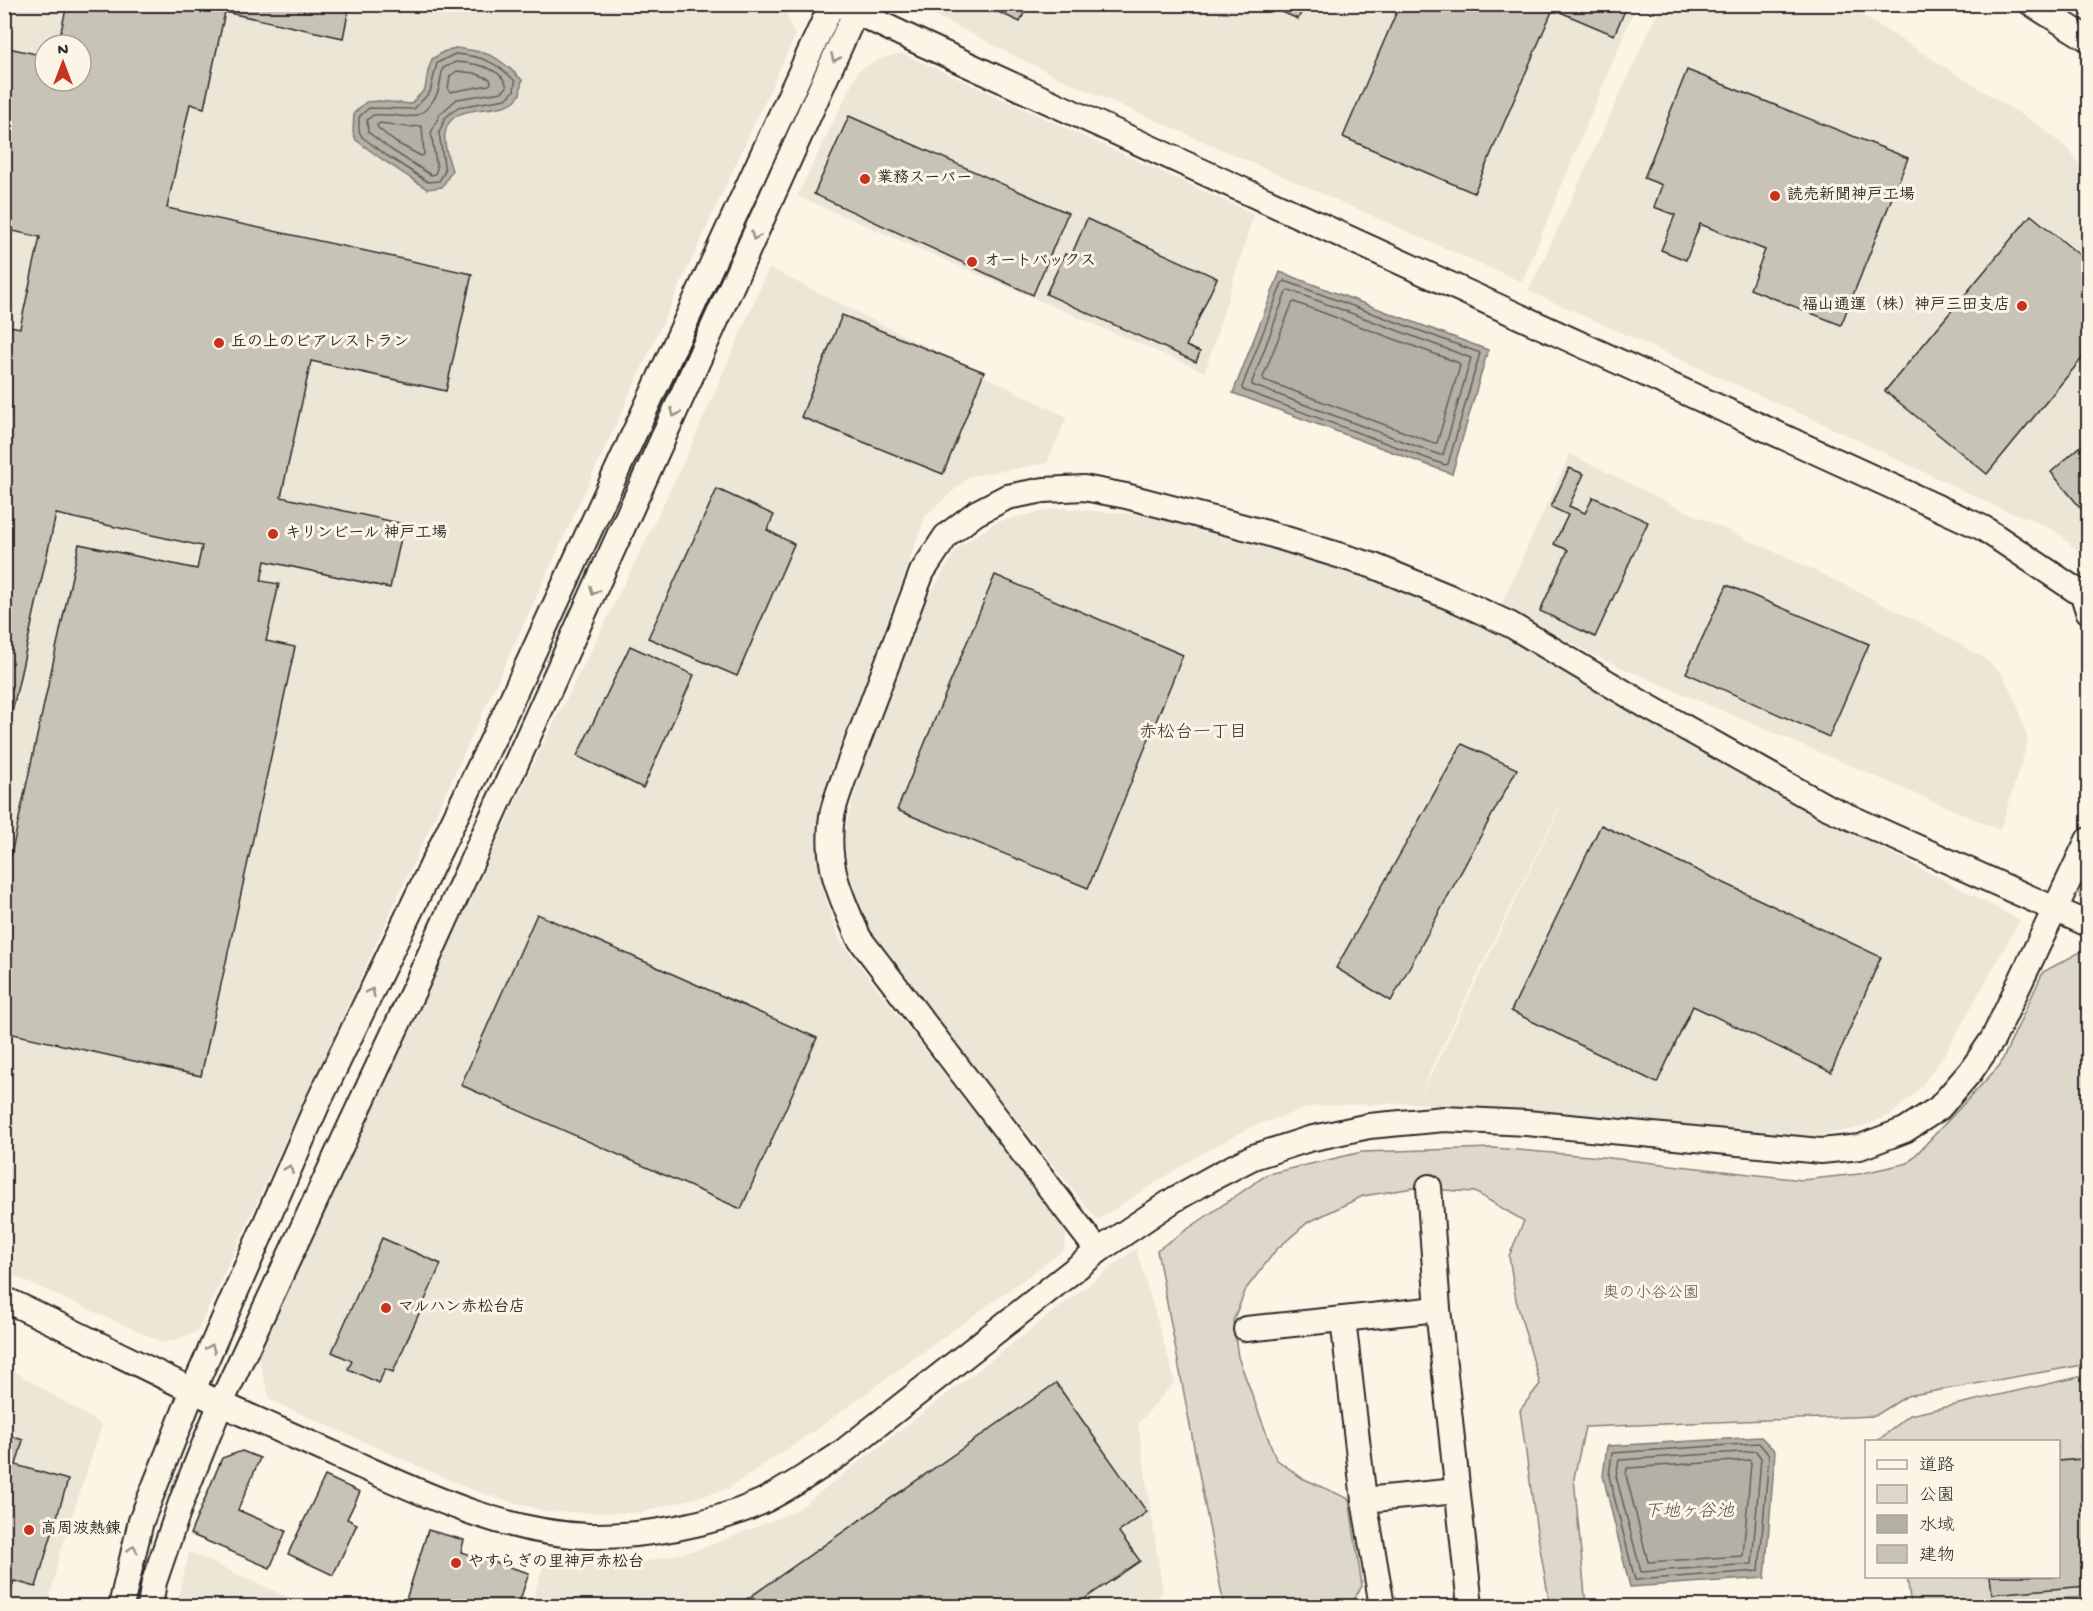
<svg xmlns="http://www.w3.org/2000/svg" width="2093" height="1611" font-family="'Gochi Hand','Klee One',sans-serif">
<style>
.built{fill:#ece6d7;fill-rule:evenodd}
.green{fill:#ded8ca;stroke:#84827a;stroke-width:1.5}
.water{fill:#b4b0a5;stroke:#7d7b74;stroke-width:1.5}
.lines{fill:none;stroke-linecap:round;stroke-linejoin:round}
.shore{stroke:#62605c;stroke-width:1.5}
.building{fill:#c8c3b7;stroke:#2b2b2b;stroke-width:1.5}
.minor-casing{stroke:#2b2b2b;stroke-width:28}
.minor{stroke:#fcf5e5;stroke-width:24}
.oneway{stroke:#949088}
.poi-dot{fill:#c8321e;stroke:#fcf5e5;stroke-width:2}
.labels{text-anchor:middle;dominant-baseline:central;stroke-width:6;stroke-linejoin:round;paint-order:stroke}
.poi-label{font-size:16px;font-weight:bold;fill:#2b2b2b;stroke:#fcf5e5;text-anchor:start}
.park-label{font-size:16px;fill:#585653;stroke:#fcf5e5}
.neighbourhood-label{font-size:18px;fill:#2b2b2b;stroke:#fcf5e5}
.water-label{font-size:18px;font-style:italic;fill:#545350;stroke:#fcf5e5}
</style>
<rect width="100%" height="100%" fill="#fcf5e5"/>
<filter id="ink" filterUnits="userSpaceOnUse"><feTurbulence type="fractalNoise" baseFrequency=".0167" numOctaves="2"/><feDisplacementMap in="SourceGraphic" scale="12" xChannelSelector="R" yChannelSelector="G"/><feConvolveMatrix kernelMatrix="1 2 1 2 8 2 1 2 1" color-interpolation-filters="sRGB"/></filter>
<g filter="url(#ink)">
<!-- built -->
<g class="built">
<path d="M5 5H783L795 36 197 1332 164 1343 5 1272ZM45 45H81V81H45Z"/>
<path d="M919 5H1636L1522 282 1057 77 920 8Z"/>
<path d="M1661 5H1846L2044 129 2070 151 2088 179V560L2058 533 2029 518 2006 511 1821 423 1529 291Z"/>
<path d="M902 53 1254 214 1205 372 797 196 859 70 882 58Z"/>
<path d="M769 268 1067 417 1047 463 970 476 926 515 848 730 826 781 818 831 823 889 839 939 1067 1232 1064 1250 817 1429 727 1489 640 1513 548 1512 477 1492 270 1400 258 1355 537 756 604 625 684 462Z"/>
<path d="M1570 454 1671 504 1818 572 1925 625 1984 658 2003 675 2017 704 2028 741 2000 830 1595 656 1501 605Z"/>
<path d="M1057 508 1143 515 1305 559 1404 588 1509 637 1612 700 1760 784 2020 920 1946 1052 1919 1089 1891 1115 1859 1128 1817 1136 1537 1117 1418 1103 1313 1106 1250 1127 1191 1160 1097 1220 881 950 859 913 849 878 844 835 854 795 883 703 919 613 957 548 996 522ZM1561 804H1562L1422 1094 1431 1069Z"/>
<path d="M1136 1248 1175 1381 1138 1424 1163 1593 1144 1606H531L546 1556 624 1567 703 1548 796 1511Z"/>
<path d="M4 1365 102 1425 60 1553 48 1606H5Z"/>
<path d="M189 1552 307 1606H176Z"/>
</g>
<!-- green -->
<g class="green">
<path d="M2084 950 2088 952V1364L1907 1396 1875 1416 1585 1427 1574 1478 1586 1606H1550L1536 1525 1520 1410 1540 1384 1516 1300 1509 1256 1524 1221 1475 1192 1413 1188 1363 1196 1307 1223 1276 1250 1246 1289 1233 1321 1238 1357 1276 1459 1302 1478 1349 1499 1362 1586 1350 1606H1224L1157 1250 1268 1174 1362 1152 1494 1148 1601 1157 1802 1180 1859 1174 1908 1163 2000 1065 2043 972Z"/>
<path d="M2088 1375V1597L1911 1606 1907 1577 2058 1576V1442H1876L1910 1415Z"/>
</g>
<!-- water -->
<g class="water">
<path d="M455 48C490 52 497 55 522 80 521 84 521 90 520 94 508 120 450 96 445 134 443 145 449 160 452 171L442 187 427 189 383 160 356 140 353 132 354 113 366 102 380 101 411 104 425 89 428 71 432 59 443 52Z"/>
<path d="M1280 272 1488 350 1452 474 1233 393Z"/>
<path d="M1761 1437 1775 1451 1765 1578 1630 1587 1603 1476 1607 1446Z"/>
</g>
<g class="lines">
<!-- shore -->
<g class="shore">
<path d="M455 54C482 56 496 62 515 81L514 91 506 99 458 107 445 118 439 133 445 171 439 181 428 182 386 155 362 137 359 131V117L369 108 414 109 430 92 437 63Z"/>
<path d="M456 62C473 63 502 67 507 87L502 92 457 99 440 114 431 133 437 168 435 174 431 175 390 149 368 132 367 120 373 115C402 112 417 129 436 96 441 88 440 77 443 68Z"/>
<path d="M457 71 474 73 490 79 491 83 489 85 450 92 448 89 450 76Z"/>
<path d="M380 123 408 127 422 126 424 155 421 156 395 142 378 128 377 125Z"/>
<path d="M1285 281 1480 353 1448 464 1445 465 1243 390 1242 387 1282 283Z"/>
<path d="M1289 290 1471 358 1443 455H1440L1252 385V382L1286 292Z"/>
<path d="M1294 302 1459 363 1460 366 1437 443H1434L1264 380 1263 377 1292 304Z"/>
<path d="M1759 1443 1769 1455 1759 1571 1635 1580 1609 1476 1612 1453Z"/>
<path d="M1756 1451 1761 1458 1752 1564 1641 1572 1616 1476 1619 1460Z"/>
<path d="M1750 1460 1751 1463 1743 1556 1648 1562 1626 1475 1627 1468Z"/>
</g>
</g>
<!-- building -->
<g class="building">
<path d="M67 4H350L343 38 225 12 204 108 190 104 167 208 472 274 446 391 311 361 281 497 404 524 390 588 265 561 261 581 279 584 266 641 295 647 201 1076 4 1032V887L79 544 197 569 202 546 56 514 4 749V325L20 328 40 237 4 229V47L45 56V81H81V45H58Z"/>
<path d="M981 4H1028L1020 22Z"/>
<path d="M1264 4H1305L1298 19Z"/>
<path d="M1400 4H1628L1614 35 1553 9 1474 193 1343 137Z"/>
<path d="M1687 70 1908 158 1841 325 1750 289 1765 250 1700 224 1686 260 1661 250 1675 215 1654 207 1662 185 1644 178Z"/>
<path d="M849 116 1068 213 1033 295 814 194Z"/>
<path d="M2031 215 2088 262V351L1987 474 1885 391Z"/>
<path d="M1087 219 1217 278 1186 346 1200 352 1196 362 1046 294 1065 254 1071 256Z"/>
<path d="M842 315 984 372 943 474 801 417Z"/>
<path d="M2088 440V517L2051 472Z"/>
<path d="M1569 468 1584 474 1569 506 1585 513 1593 497 1648 522 1595 637 1540 611 1568 550 1554 544 1568 515 1551 507Z"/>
<path d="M717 489 774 515 767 530 794 544 737 676 648 638Z"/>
<path d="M995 575 1183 655 1088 888 897 810Z"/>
<path d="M1727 585 1869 644 1829 737 1686 673Z"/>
<path d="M630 646 694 675 643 788 577 756Z"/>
<path d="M1462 744 1517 769 1391 1001 1336 968Z"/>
<path d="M1601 825 1881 957 1831 1072 1693 1006 1657 1083 1511 1011Z"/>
<path d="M537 914 817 1038 741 1209 461 1085Z"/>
<path d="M382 1238 441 1264 393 1372 385 1369 379 1383 348 1369 352 1361 332 1352Z"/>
<path d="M1056 1383 1147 1512 1119 1532 1140 1561 1074 1606H737Z"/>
<path d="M4 1434 23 1440 16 1465 68 1480 36 1587 14 1581 6 1606H4Z"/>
<path d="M2088 1443V1586L1992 1594 1990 1576H2058V1461L2081 1459 2080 1444Z"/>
<path d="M242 1451 260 1458 238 1510 286 1531 270 1568 190 1534 222 1458Z"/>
<path d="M325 1476 360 1492 347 1519 357 1524 333 1575 288 1554Z"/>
<path d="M428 1530 464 1540 461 1552 529 1573 518 1606H404Z"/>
</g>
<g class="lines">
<defs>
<g id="minor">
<path d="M2032 4 2088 39"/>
<path d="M843 6 923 44 1983 528 2083 595 2088 611"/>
<path d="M1429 1187 1438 1309 1470 1606"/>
<path d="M1098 1251 859 938C840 895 825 865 832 816 834 804 839 792 843 780L922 572 946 536 976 513 1007 497 1044 490 1084 488 1126 496 1263 532 1374 566 1459 601 1511 625 1645 705 1825 806 2088 924"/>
<path d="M4 1299C67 1328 129 1360 192 1390 239 1413 288 1433 336 1455 416 1490 499 1533 589 1536 644 1537 711 1525 761 1502 788 1489 814 1471 839 1455L1098 1251 1175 1199 1216 1176 1253 1157 1309 1139 1369 1126 1444 1119 1527 1123 1821 1151 1860 1147 1905 1130 1939 1108 1971 1071 1993 1039 2088 840"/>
<path d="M1343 1319 1364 1500 1382 1606"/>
<path d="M1246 1329 1438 1309"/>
<path d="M1364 1500 1457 1491"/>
<path d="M121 1606 141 1521 193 1390 317 1105 503 718 832 4"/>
<path d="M150 1606 154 1582 182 1500 221 1403 416 985 859 4"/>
</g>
</defs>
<!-- minor casing -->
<use href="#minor" class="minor-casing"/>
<!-- minor -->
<use href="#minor" class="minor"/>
</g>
<!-- one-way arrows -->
<defs><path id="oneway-chevron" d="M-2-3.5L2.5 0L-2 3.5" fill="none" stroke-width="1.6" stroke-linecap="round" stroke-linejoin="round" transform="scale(1.5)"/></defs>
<g class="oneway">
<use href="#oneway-chevron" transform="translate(835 58) rotate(114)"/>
<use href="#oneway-chevron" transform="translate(755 236) rotate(114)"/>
<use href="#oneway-chevron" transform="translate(675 413) rotate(114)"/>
<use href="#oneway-chevron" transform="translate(594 591) rotate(114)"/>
<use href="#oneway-chevron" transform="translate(371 992) rotate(-64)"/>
<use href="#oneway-chevron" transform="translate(289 1169) rotate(-67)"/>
<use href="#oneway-chevron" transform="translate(211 1348) rotate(-67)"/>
<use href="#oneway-chevron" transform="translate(133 1549) rotate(-76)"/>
</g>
</g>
<!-- markers -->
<g class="poi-dot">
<circle cx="865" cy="179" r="6"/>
<circle cx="1775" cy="196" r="6"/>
<circle cx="972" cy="262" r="6"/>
<circle cx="2022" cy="306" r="6"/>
<circle cx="219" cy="343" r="6"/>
<circle cx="273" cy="534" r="6"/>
<circle cx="386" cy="1308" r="6"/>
<circle cx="29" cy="1530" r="6"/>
<circle cx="456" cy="1563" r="6"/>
</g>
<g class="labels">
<!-- poi labels -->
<g class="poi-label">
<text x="877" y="179">業務スーパー</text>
<text x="1787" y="196">読売新聞神戸工場</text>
<text x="984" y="262">オートバックス</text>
<text x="2010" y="306" text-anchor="end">福山通運（株）神戸三田支店</text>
<text x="231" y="343">丘の上のビアレストラン</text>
<text x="285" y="534">キリンビール 神戸工場</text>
<text x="398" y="1308">マルハン赤松台店</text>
<text x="41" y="1530">高周波熱錬</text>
<text x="468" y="1563">やすらぎの里神戸赤松台</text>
</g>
<!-- park labels -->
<g class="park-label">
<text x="1651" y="1294">奥の小谷公園</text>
</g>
<!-- neighbourhood labels -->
<g class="neighbourhood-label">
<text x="1193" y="733">赤松台一丁目</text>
</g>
<!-- water labels -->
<g class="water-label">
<text x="1689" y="1512">下地ヶ谷池</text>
</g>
</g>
<!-- margin -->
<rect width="2093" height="1611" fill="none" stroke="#fcf5e5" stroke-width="24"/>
<rect x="12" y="12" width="2069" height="1587" fill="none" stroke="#2b2b2b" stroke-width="2" filter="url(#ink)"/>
<!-- legend -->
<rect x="1865" y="1440" width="195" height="138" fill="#fcf5e5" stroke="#a8a49b" stroke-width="1.5"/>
<rect x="1877" y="1460" width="30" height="9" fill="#fcf5e5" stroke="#a8a49b" stroke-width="1.5"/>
<text x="1919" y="1470" font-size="18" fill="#2b2b2b">道路</text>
<rect x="1877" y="1485" width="30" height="18" fill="#ded8ca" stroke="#a8a49b" stroke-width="1.5"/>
<text x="1919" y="1500" font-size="18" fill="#2b2b2b">公園</text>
<rect x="1877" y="1515" width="30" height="18" fill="#b4b0a5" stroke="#a8a49b" stroke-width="1.5"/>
<text x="1919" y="1530" font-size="18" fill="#2b2b2b">水域</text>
<rect x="1877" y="1545" width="30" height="18" fill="#c8c3b7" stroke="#a8a49b" stroke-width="1.5"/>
<text x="1919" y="1560" font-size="18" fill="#2b2b2b">建物</text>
<!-- north arrow -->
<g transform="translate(63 63)"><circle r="28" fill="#fcf5e5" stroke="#a8a49b" stroke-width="1.5"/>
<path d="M0-4.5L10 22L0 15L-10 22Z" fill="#c8321e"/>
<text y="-9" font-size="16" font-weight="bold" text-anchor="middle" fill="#2b2b2b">N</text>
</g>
</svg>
